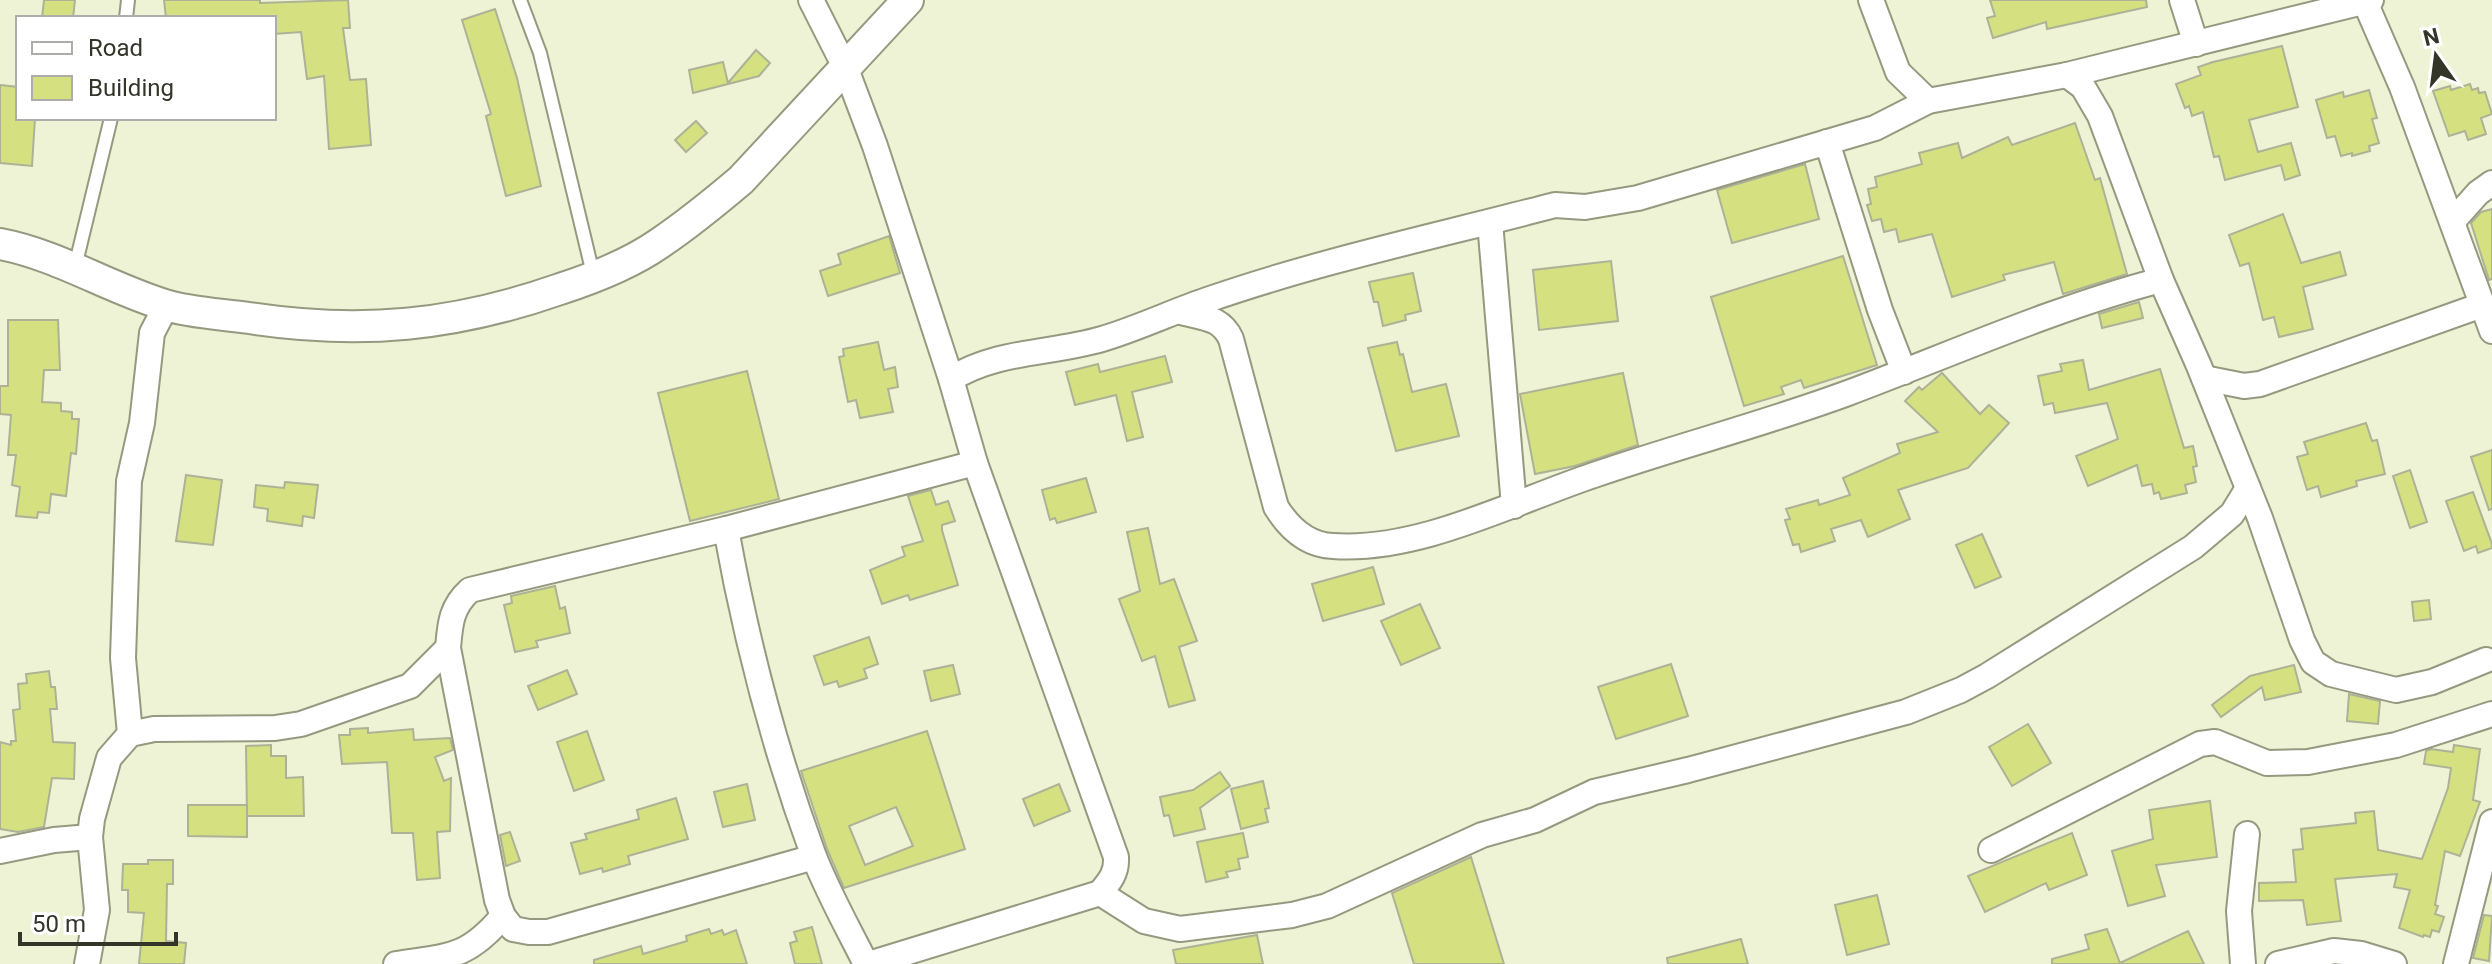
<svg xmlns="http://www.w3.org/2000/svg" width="2492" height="964" font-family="Roboto,sans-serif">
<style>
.building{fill:#d5e181;stroke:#adb296;stroke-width:2;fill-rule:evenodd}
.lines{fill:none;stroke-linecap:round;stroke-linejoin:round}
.service-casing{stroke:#95997f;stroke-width:16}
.minor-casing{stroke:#95997f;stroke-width:28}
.tertiary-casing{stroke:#95997f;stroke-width:34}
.service{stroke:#fff;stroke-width:12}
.minor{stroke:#fff;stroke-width:24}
.tertiary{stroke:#fff;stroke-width:30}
</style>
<rect width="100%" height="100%" fill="#eef3d6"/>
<!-- building -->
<g class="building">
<path d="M44 0H75L73 18H42Z"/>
<path d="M164 0H260V3L348 0 350 28H343L350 80 366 79 371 145 329 149 324 76 307 79 301 32 274 34V18H166Z"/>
<path d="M1990 0H2146L2147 7 2047 29 2046 22 1993 38 1987 18 1995 16Z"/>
<path d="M495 9 517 78 541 186 506 196 486 116 491 114 462 20Z"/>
<path d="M2282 46 2298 107 2249 120 2258 152 2291 143 2300 175 2285 180 2281 165 2225 180 2219 156 2214 157 2203 112 2192 116 2189 106 2185 108 2176 84 2201 75 2198 67 2213 62Z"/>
<path d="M756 50 770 63 759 76 693 93 689 70 723 62 728 83Z"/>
<path d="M2470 84 2472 90 2478 88 2479 93 2485 92 2492 114 2481 118 2486 134 2468 140 2465 131 2449 136 2433 91 2450 86 2451 90Z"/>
<path d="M0 85 18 87V118H35L32 166 0 163Z"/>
<path d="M2369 90 2377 118 2372 119 2379 143 2369 146 2370 151 2352 156V153L2341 156 2335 136 2327 138 2316 100 2343 92 2344 97Z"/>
<path d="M696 121 707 133 686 152 675 140Z"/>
<path d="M2075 123 2095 180 2100 178 2127 274 2063 294 2054 262 2003 275 2005 280 1952 297 1932 234 1899 242 1896 229 1884 232 1881 219 1872 221 1867 205 1871 204 1868 189 1877 187 1875 177 1922 164 1919 153 1958 143 1962 158 2008 137 2012 145Z"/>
<path d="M1805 164 1819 219 1732 243 1717 190Z"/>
<path d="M2492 209V279L2489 280 2471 223 2481 212Z"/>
<path d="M2283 214 2301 263 2340 252 2346 275 2303 287 2313 329 2279 337 2274 317 2263 320 2249 263 2240 266 2229 235Z"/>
<path d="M889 236 900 273 828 296 820 271 841 264 838 254Z"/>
<path d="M1843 256 1877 365 1804 388 1801 380 1781 387 1784 394 1744 406 1711 297Z"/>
<path d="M1611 261 1618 321 1539 330 1533 270Z"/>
<path d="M1413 273 1421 311 1405 315 1406 320 1383 326 1378 302H1374L1369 282Z"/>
<path d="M2139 302 2143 318 2102 328 2099 314Z"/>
<path d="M8 320H58L60 370H44L42 402 61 403V411L72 412V419H79L76 454 71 453 66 496 51 494 49 513 38 512 37 518 16 516 20 487 12 485 16 455H8L11 415 0 414V386H8Z"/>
<path d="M878 342 884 370 895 367 898 387 888 389 893 412 860 418 856 400 848 402 839 357 844 356 843 349Z"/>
<path d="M1397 342 1400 355 1403 354 1412 392 1446 384 1459 436 1396 451 1368 348Z"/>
<path d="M1165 356 1172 382 1132 392 1143 437 1127 441 1116 395 1075 405 1066 372 1098 364 1100 372Z"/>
<path d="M2083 360 2089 390 2160 369 2184 448 2193 446 2197 466 2193 467 2196 482 2185 485 2187 493 2161 499 2159 492 2154 494 2152 484 2142 486 2137 465 2088 486 2076 456 2118 439 2107 403 2055 413 2053 403 2044 405 2038 376 2062 371 2060 364Z"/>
<path d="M747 371 779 499 690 521 658 393Z"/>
<path d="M1623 373 1638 445 1575 466 1535 474 1520 394Z"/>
<path d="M1942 373 1980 414 1989 405 2009 423 2000 433 1968 468 1898 490 1910 519 1868 537 1861 520 1831 529 1835 541 1801 552 1799 544 1793 545 1785 520 1790 519 1786 509 1818 500 1819 505 1850 495 1843 478 1900 453 1897 444 1938 432 1905 401 1919 387 1922 390Z"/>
<path d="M2366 423 2372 441 2377 440 2385 474 2356 481 2357 486 2321 497 2318 486 2307 490 2297 457 2308 454 2304 442Z"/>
<path d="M2492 450V509L2489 510 2471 457Z"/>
<path d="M2410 470 2427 522 2410 528 2393 476Z"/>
<path d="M186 475 222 480 213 545 176 541Z"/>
<path d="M1086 478 1096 512 1057 523 1055 518 1050 520 1042 490Z"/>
<path d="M285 482 318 485 314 518 303 516 302 526 267 521 268 509 254 507 256 485 284 488Z"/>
<path d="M931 490 936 505 948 501 955 521 942 525V530L958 585 910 600 908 595 882 604 870 570 905 556 902 547 923 541 908 496Z"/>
<path d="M2473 492 2492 544V548L2478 553 2476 546 2464 551 2446 501Z"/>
<path d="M1148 528 1160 584 1174 579 1197 641 1179 647 1195 700 1169 707 1155 656 1142 661 1119 599 1140 591 1127 532Z"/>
<path d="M1982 534 2001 577 1975 588 1956 545Z"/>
<path d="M1373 567 1384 604 1323 621 1312 584Z"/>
<path d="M555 586 560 609 565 607 570 633 536 641 538 647 515 652 504 605 512 603 511 596Z"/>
<path d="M2429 600 2431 619 2414 621 2412 602Z"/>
<path d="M1420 604 1440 648 1401 665 1381 621Z"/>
<path d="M869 637 878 664 864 669 867 678 839 687 837 681 824 685 814 656Z"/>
<path d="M1671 664 1688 716 1616 739 1598 687Z"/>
<path d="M953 665 960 694 931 701 924 671Z"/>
<path d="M2294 665 2301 692 2265 700 2262 687 2221 717 2212 705 2250 676Z"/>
<path d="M567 670 577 694 538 710 528 686Z"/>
<path d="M49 671 51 687H55L57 709H50L53 742 75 743 74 779 52 778 44 827 18 832 0 829V742L11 745V741H16L13 710 20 709 18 684 27 683 26 674Z"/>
<path d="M2349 694 2380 701 2378 724 2347 721Z"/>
<path d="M2028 724 2051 763 2012 786 1989 747Z"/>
<path d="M368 728V733L413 729 414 740 450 738 453 750 435 757 444 781 451 778 450 831 437 832 440 878 417 880 413 833H392L387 762 342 764 339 735H350V729Z"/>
<path d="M587 731 604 780 574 791 557 742Z"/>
<path d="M927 731 965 849 844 888 827 849 801 771ZM896 807 913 846 865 865 849 826Z"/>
<path d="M271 745V756H286V778L303 777 304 816H247L246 746Z"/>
<path d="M2454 745 2480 749 2473 800 2480 802 2460 856 2445 851 2435 905 2438 906 2435 914 2444 917 2439 932 2432 930 2430 937 2424 935 2423 937 2399 928 2410 890 2394 887 2397 874 2335 879 2341 921 2307 925 2303 900 2259 901V883L2296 882 2293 850 2303 849 2301 829 2356 823 2355 813 2374 811 2378 850 2422 859 2448 788 2451 768 2424 764 2426 751 2431 749 2453 752Z"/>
<path d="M1220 772 1230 786 1200 808 1205 829 1174 836 1169 815 1164 816 1160 797 1193 790Z"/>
<path d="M1263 781 1269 808 1265 809 1268 822 1241 829 1231 789Z"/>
<path d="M747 784 755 820 723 827 714 792Z"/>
<path d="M1059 784 1070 811 1034 826 1023 799Z"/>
<path d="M676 798 688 839 628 856 630 864 603 872 602 868 580 874 571 843 587 839 585 834 639 819 637 810Z"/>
<path d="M2210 801 2217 857 2156 865 2165 896 2128 906 2112 851 2153 839 2149 810Z"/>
<path d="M188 805H247V837L188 836Z"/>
<path d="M510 832 520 861 506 866 500 835Z"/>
<path d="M1243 833 1248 857 1238 859 1240 869 1226 872 1228 877 1206 882 1197 842Z"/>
<path d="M2072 833 2087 875 2049 890 2046 883 1985 912 1968 876Z"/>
<path d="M1471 857 1504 964H1414L1392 893Z"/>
<path d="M148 860H173V884H167L166 941 186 943 184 964H139L144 913 128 912V890H122L123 864H148Z"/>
<path d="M1877 895 1889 944 1847 955 1835 905Z"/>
<path d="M2484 915 2492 916 2489 961 2473 958Z"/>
<path d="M812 927 822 964H795L790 943 797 941 794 932Z"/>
<path d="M709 929 711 934 722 930 724 935 736 930 747 964H594V960L641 946 643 954 687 941 686 936Z"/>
<path d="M2107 929 2120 963 2188 931 2204 964H2052V959L2089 949 2085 935Z"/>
<path d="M1257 935 1263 964H1176L1173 950Z"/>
<path d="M1741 939 1748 964H1668L1667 958Z"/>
</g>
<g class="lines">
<defs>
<g id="service">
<path d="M520 0 540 53 594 278"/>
<path d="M126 18 128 0"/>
<path d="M75 267 111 118"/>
</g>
<g id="minor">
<path d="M811 0 846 69 875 146 951 379 975 463 1116 857C1117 873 1110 881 1100 893L869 964"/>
<path d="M1871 0 1898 72 1928 101 2067 75 2371 0"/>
<path d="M2182 0 2196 44"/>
<path d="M2365 2 2402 87 2492 331"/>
<path d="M2067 75 2083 87 2100 116 2161 280 2199 366 2260 518 2302 640 2313 662 2331 674 2396 690 2432 682 2486 660"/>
<path d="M1827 142 1880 310 1904 372"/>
<path d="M2453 221 2478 193 2492 183"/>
<path d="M1490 222 1514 506"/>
<path d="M1181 312C1203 318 1221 317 1231 339L1276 507C1289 528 1307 545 1333 546 1419 552 1513 502 1594 475 1678 446 1764 424 1848 393 1952 354 2054 308 2161 280"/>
<path d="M2204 378 2244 386 2260 384 2482 305"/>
<path d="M951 379C997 350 1051 354 1102 339 1139 328 1174 311 1210 299 1323 260 1441 235 1555 205L1585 207 1638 198 1875 128 1928 101"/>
<path d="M726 529C746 640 774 748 813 854 827 891 848 928 866 964"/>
<path d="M130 734 123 658 129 481 142 423 152 333 166 306"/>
<path d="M1991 850 2200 744 2215 742 2267 763 2308 762 2396 745 2492 714"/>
<path d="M0 851 54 840 90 837"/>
<path d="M814 857 548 932H529L513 929 503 916 497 900 448 648C450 624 451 607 470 590L726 529 975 463"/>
<path d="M1100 893 1144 921 1180 929 1292 915 1327 906 1482 835 1535 820 1594 792 1688 770 1906 712 1961 690 1987 676 2193 547 2232 514 2248 488"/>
<path d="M87 964 97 910 90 837 92 819 109 758 130 734 154 729 275 728 301 724 410 686 448 648"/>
<path d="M396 964C448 956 467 959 503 916"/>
<path d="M2243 964 2239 911 2247 834"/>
<path d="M2278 964 2334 951 2361 954 2394 964"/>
<path d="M2456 964 2492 822"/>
</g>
<path id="tertiary" d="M0 244C58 255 109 288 165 305 191 313 222 314 249 318 361 335 454 326 560 289 594 278 630 264 660 243 688 224 715 202 741 180L908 0"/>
</defs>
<!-- service casing -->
<use href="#service" class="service-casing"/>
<!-- minor casing -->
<use href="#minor" class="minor-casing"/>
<!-- tertiary casing -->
<use href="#tertiary" class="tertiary-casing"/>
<!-- service -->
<use href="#service" class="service"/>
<!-- minor -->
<use href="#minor" class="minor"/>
<!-- tertiary -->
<use href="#tertiary" class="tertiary"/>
</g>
<!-- legend -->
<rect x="16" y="16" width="260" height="104" fill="#ffffff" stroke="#adaea9" stroke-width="2"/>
<rect x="32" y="42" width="40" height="12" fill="#ffffff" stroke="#adaea9" stroke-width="2"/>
<text x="88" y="56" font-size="24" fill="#333529">Road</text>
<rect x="32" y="76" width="40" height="24" fill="#d5e181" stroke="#adaea9" stroke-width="2"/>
<text x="88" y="96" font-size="24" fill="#333529">Building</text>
<!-- north arrow -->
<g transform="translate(2436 56) rotate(346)" stroke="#ffffff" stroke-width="6" paint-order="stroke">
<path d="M0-6L14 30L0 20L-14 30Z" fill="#333529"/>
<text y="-12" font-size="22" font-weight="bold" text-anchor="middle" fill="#333529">N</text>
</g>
<!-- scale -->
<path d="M20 932v12h156v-12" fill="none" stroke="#333529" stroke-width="4"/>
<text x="32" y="932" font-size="24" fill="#333529" stroke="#ffffff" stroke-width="6" paint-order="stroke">50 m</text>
</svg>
